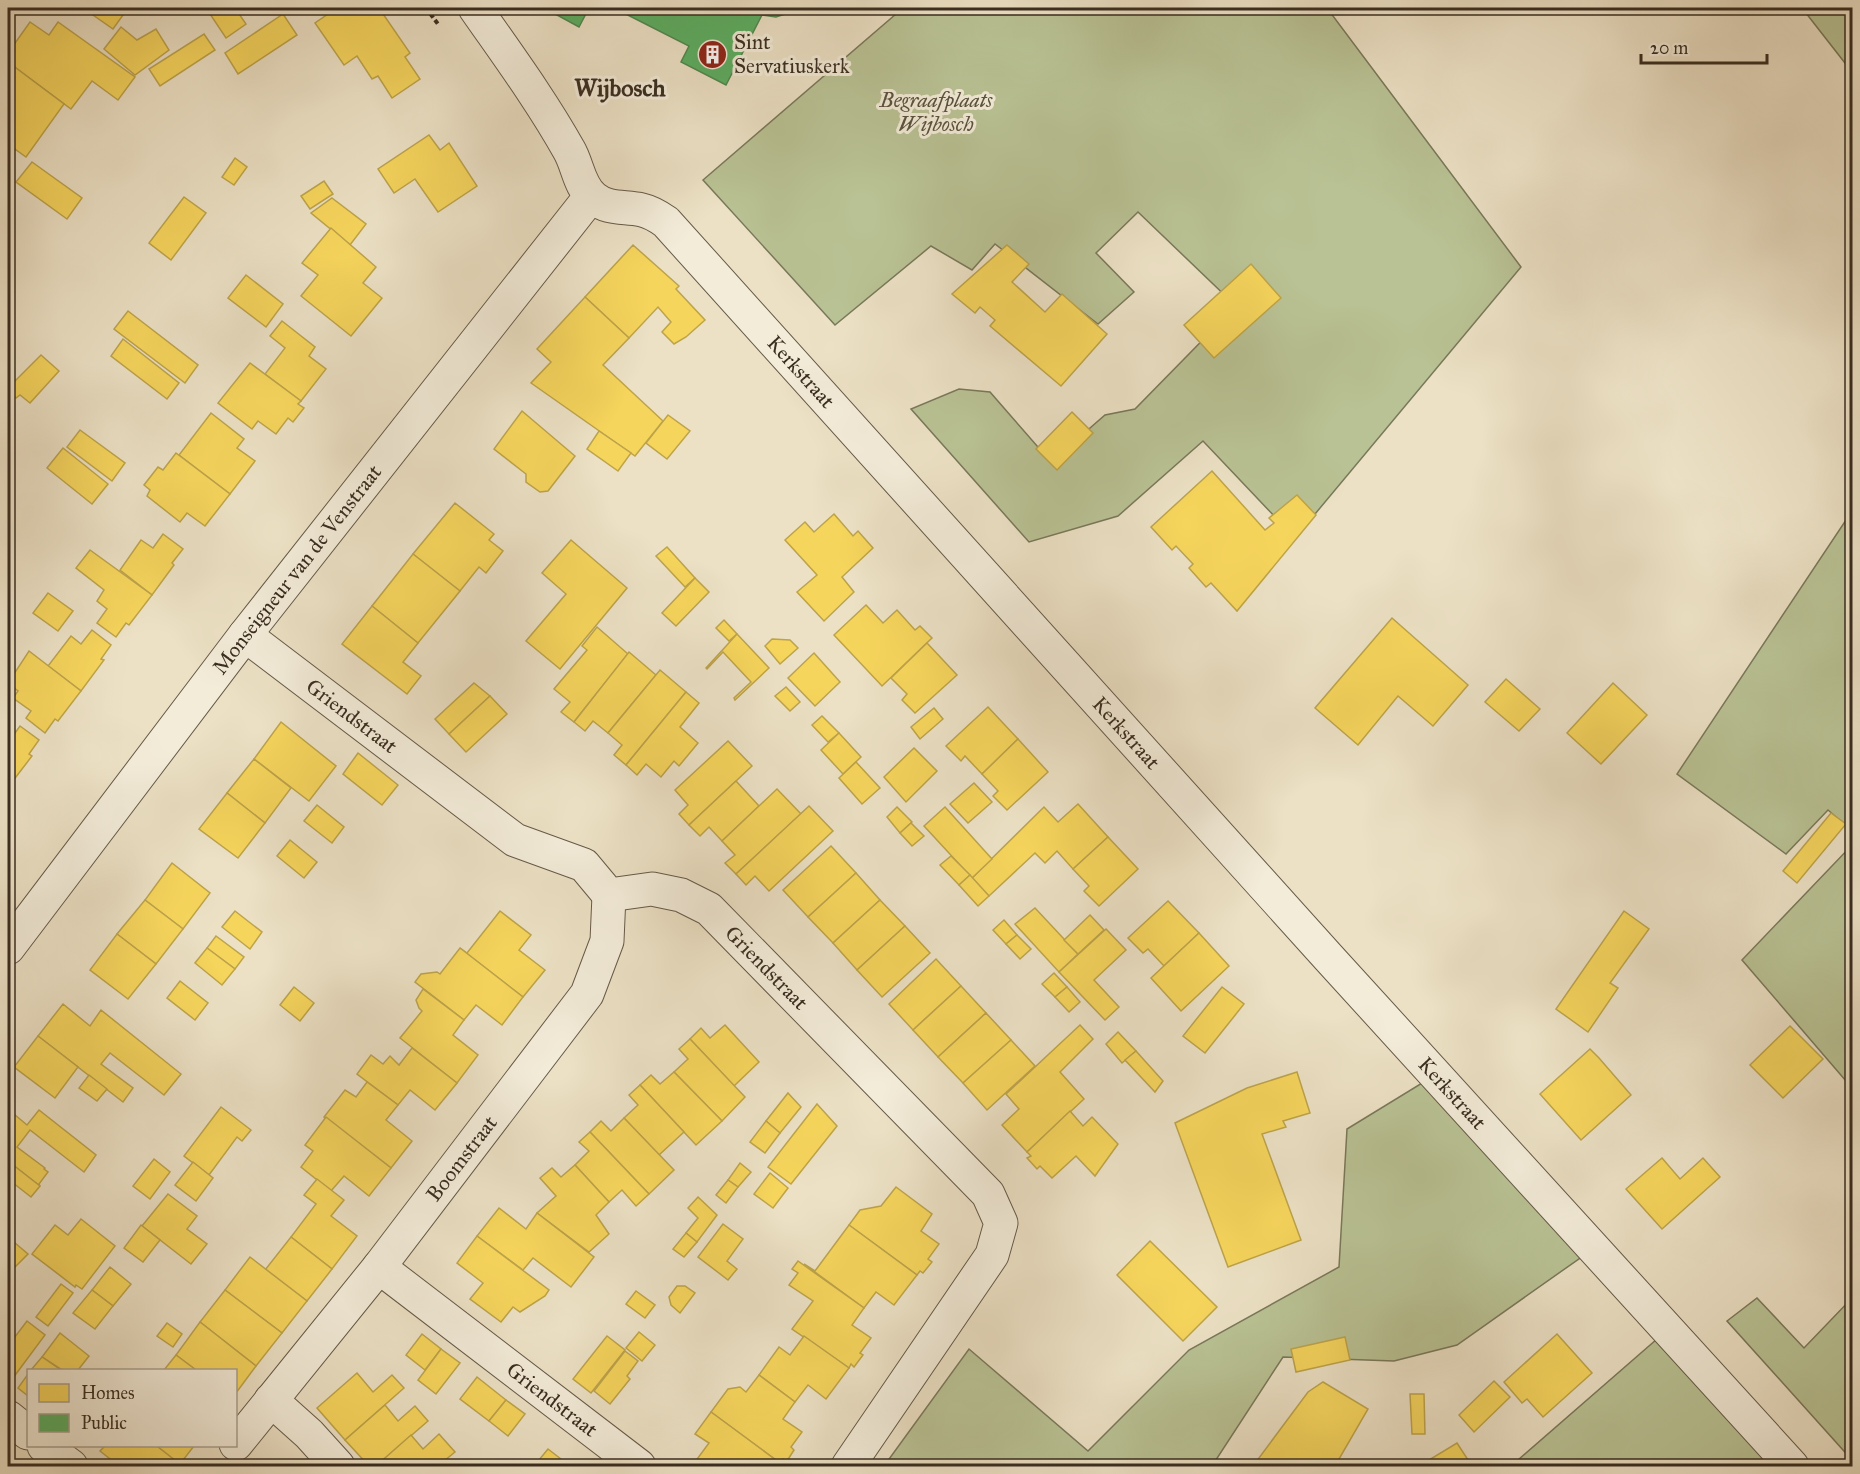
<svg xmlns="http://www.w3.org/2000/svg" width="1860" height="1474" font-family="'IM FELL Great Primer',serif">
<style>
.green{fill:#b9c294;stroke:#79785a;stroke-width:1.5}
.homes{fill:#f6d55c;stroke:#bda34a;stroke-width:1.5}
.public{fill:#5aae61;stroke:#50874e;stroke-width:1.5}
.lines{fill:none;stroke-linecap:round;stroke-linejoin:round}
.street-casing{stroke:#665a49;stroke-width:35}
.path{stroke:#392d20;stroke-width:4;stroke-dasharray:4.5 3;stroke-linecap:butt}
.street{stroke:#f3ecd9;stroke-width:33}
.labels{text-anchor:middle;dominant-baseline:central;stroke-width:6;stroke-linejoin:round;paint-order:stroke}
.poi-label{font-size:21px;fill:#392d20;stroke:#f3ecd9;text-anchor:start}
.park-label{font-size:21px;font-style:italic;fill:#59523d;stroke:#f3ecd9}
.street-label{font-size:21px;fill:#392d20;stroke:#f3ecd9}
.quarter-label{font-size:24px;font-weight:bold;fill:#392d20;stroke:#f3ecd9}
</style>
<rect width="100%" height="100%" fill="#ece1c5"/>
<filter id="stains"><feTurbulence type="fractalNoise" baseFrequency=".00333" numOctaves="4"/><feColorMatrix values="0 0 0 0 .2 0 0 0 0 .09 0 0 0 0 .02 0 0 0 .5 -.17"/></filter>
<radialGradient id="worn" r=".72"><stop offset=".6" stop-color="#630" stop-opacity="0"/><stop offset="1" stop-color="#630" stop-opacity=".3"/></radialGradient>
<!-- green -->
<g class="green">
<path d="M903 8H1327L1521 267 1295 538 1203 441 1118 516 1029 542 911 409 959 389 990 392 1051 462 1105 415 1135 409 1236 306 1138 212 1096 253 1134 292 1098 324 995 244 972 270 931 246 835 325 703 180Z"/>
<path d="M1802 8H1852V72Z"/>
<path d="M1852 511V831L1828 810 1786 854 1677 774Z"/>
<path d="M1852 845V1088L1742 960Z"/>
<path d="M1427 1080 1583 1256 1457 1345 1394 1361 1283 1357 1212 1466H884L969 1349 1088 1451 1189 1350 1339 1267 1347 1129Z"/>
<path d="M1757 1298 1804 1348 1852 1298V1460L1727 1321Z"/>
<path d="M1657 1339 1772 1466H1511Z"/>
</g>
<!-- homes -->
<g class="homes">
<path d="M83 8H128L113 29Z"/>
<path d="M206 8H235L246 24 226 38Z"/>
<path d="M329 8H379L410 53 405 57 420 79 392 98 378 76 372 79 357 56 344 65 315 23 328 14 326 10Z"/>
<path d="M283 14 297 35 238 74 225 53Z"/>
<path d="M30 22 49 35 58 22 135 77 118 100 92 81 71 109 8 62V53Z"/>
<path d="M121 27 137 40 156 29 169 50 135 75 104 49Z"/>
<path d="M204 34 215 50 160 86 149 69Z"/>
<path d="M8 62 64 104 26 157 8 144Z"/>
<path d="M429 135 440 150 449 143 477 186 438 212 415 179 394 193 378 169Z"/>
<path d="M235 158 247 167 234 185 222 177Z"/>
<path d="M32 162 82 198 67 219 16 182Z"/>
<path d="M324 181 333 194 310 209 301 196Z"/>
<path d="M184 197 206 213 171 260 149 243Z"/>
<path d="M332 198 366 224 350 245 311 213Z"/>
<path d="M331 228 376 267 363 283 382 298 351 336 301 296 318 275 302 263Z"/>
<path d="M633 245 679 286 676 289 705 320 686 337 674 344 662 332 671 322 658 307 629 338 585 297Z"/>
<path d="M1007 245 1029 264 1012 282 1045 312 1062 294 1107 334 1061 386 990 326 995 320 980 307 975 313 952 294Z"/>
<path d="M1251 264 1281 298 1214 358 1184 325Z"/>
<path d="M246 275 283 304 266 327 228 298Z"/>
<path d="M585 297 629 338 603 365 663 421 635 456 531 383 551 362 537 349Z"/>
<path d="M128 311 198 365 185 383 114 329Z"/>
<path d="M282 321 315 347 309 356 326 369 301 401 265 374 285 348 270 336Z"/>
<path d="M123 339 179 383 167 399 111 356Z"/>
<path d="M41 355 59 371 30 403 20 395 16 398 8 391V388Z"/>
<path d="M250 363 301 401 298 404 304 408 293 422 288 418 276 434 258 421 252 429 218 403Z"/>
<path d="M522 411 575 456 548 491 540 492 526 482V474L494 449Z"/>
<path d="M1072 412 1093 433 1057 470 1036 449Z"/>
<path d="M211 413 244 439 237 448 255 461 230 494 179 455Z"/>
<path d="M668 415 690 431 667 459 646 443Z"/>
<path d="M80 430 125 463 112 481 67 447Z"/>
<path d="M599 431 631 453 618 471 587 449Z"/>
<path d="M63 448 108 484 92 504 47 468Z"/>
<path d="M176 453 230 494 205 526 187 513 180 522 147 496 150 490 144 485 158 467 163 470Z"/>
<path d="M1212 471 1265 530 1274 523 1269 518 1297 495 1316 515 1237 611 1211 583 1206 587 1189 568 1193 564 1176 546 1172 550 1151 527Z"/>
<path d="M455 503 494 534 489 540 503 551 486 573 479 567 460 591 413 554Z"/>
<path d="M834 514 853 536 858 531 873 548 842 577 854 592 824 621 797 592 817 575 785 540 805 522 814 532Z"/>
<path d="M163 534 183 549 172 563 174 565 152 595 120 570 141 540 153 548Z"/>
<path d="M571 540 627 588 560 669 526 641 566 594 542 573Z"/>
<path d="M667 547 695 578 685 587 656 556Z"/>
<path d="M90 550 152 595 129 625 126 623 116 637 97 623 107 609 97 601 104 590 76 568Z"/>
<path d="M413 554 460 591 418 643 372 606Z"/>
<path d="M695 578 709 592 676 626 662 613Z"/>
<path d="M48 593 73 611 58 631 33 613Z"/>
<path d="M866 605 883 623 897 610 915 630 920 626 932 638 882 686 834 635Z"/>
<path d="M372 606 418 643 403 662 421 676 407 694 342 644Z"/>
<path d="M1392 618 1468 685 1433 726 1398 696 1358 745 1315 708Z"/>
<path d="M724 620 737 634 729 641 716 628Z"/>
<path d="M597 627 628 654 574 722 561 712 570 702 554 689 587 650 582 646Z"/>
<path d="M92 630 111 645 101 659 104 660 81 691 48 666 71 636 81 644Z"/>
<path d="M737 634 769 668 735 700 734 698 751 682 723 652 707 669 706 668Z"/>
<path d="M772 639 790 640 798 648 780 664 765 646Z"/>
<path d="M927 643 957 675 915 713 902 700 907 694 891 678Z"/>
<path d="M29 651 81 691 58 721 55 719 45 733 26 718 31 711 13 698 18 691 8 683Z"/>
<path d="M629 652 656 675 608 733 593 721 585 731 574 722Z"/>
<path d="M814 653 840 682 815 706 788 678Z"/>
<path d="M660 670 686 692 626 765 614 755 622 745 608 733Z"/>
<path d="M1506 679 1540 709 1519 731 1485 702Z"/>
<path d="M474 683 490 696 449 734 435 719Z"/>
<path d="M1613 683 1647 715 1601 764 1567 733Z"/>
<path d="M786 687 800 702 790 711 775 696Z"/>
<path d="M686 692 699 703 680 727 698 743 679 766 674 761 661 777 646 764 637 775 626 765Z"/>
<path d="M490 696 507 714 466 752 449 734Z"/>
<path d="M988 707 1018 739 982 774 965 756 961 761 946 746Z"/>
<path d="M934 708 943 719 920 739 911 727Z"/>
<path d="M822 716 839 733 828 742 812 725Z"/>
<path d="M281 722 336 766 309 801 254 759Z"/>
<path d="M20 726 39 740 29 754 32 756 9 786 8 785V738L10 740Z"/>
<path d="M839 733 861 757 843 774 821 750Z"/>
<path d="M1018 739 1048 772 1007 810 993 796 998 791 982 774Z"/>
<path d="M728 741 752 766 689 825 679 814 688 805 675 790Z"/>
<path d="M914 748 937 771 906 802 884 777Z"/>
<path d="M358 753 398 785 382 805 343 774Z"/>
<path d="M254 759 291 788 265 823 227 793Z"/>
<path d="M856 762 880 788 862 804 839 778Z"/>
<path d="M736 781 759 806 722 841 709 827 700 836 689 825Z"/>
<path d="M974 783 992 802 968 823 950 804Z"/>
<path d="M777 789 801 814 736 874 725 863 735 855 722 841Z"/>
<path d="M227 793 265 823 238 858 199 829Z"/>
<path d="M1078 804 1108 837 1073 869 1057 851 1045 863 1035 853 989 896 972 878 1044 807 1058 822Z"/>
<path d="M317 805 344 827 332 843 304 821Z"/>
<path d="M809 806 833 831 769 891 755 876 746 885 736 874Z"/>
<path d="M897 807 912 822 900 833 887 817Z"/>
<path d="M945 807 992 859 972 878 924 826Z"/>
<path d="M1831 813 1846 824 1797 883 1783 871Z"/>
<path d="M911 823 924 836 912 846 900 833Z"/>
<path d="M1108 837 1138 869 1099 906 1084 891 1089 886 1073 869Z"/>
<path d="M290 840 317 862 304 878 277 856Z"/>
<path d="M831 846 856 873 808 917 783 890Z"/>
<path d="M951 856 970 875 959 885 940 865Z"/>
<path d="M172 863 210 893 183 929 145 900Z"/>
<path d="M856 873 880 900 833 943 808 917Z"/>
<path d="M970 875 989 896 978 906 959 885Z"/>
<path d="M145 900 183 929 156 964 117 934Z"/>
<path d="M880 900 905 926 857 970 833 943Z"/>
<path d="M1168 901 1199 933 1164 966 1148 949 1143 953 1128 938Z"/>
<path d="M1035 908 1078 954 1059 972 1015 924Z"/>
<path d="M235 911 262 932 250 949 222 927Z"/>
<path d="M500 911 531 935 519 950 545 970 523 997 460 948 467 953Z"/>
<path d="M1624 911 1649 929 1610 983 1618 988 1588 1032 1556 1009Z"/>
<path d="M1090 915 1104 930 1078 954 1064 940Z"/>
<path d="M1004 920 1017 935 1006 944 993 930Z"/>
<path d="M905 926 930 953 882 997 857 970Z"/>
<path d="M1106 929 1126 950 1094 980 1119 1007 1105 1020 1059 972Z"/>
<path d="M1199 933 1229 966 1181 1011 1151 978Z"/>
<path d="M117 934 156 964 128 999 90 970Z"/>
<path d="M1017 935 1031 949 1020 959 1006 944Z"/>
<path d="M216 936 244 957 235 969 207 948Z"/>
<path d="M207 948 235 969 222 985 195 963Z"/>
<path d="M460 948 523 997 502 1025 476 1005 464 1020 415 982 421 974 437 972 440 974Z"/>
<path d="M936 959 961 986 913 1030 889 1004Z"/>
<path d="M1054 973 1067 987 1055 997 1042 984Z"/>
<path d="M180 981 208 1003 195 1020 167 998Z"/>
<path d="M961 986 986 1013 938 1057 913 1030Z"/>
<path d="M294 987 314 1003 300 1021 280 1005Z"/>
<path d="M1067 987 1080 1002 1069 1012 1055 997Z"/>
<path d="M1222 987 1244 1004 1205 1053 1183 1036Z"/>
<path d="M423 989 464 1020 453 1035 478 1055 457 1083 400 1038 422 1011 419 1008 416 1000Z"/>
<path d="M63 1004 90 1026 101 1010 181 1074 164 1095 110 1053 101 1064 133 1088 123 1102 38 1036Z"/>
<path d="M986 1013 1011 1040 963 1083 938 1057Z"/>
<path d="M725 1025 759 1062 734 1086 690 1039 701 1028 710 1038Z"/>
<path d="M1080 1025 1093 1039 1060 1072 1084 1099 1027 1152 1002 1125 1019 1109 1006 1094Z"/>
<path d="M1790 1026 1823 1059 1783 1098 1750 1065Z"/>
<path d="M1118 1032 1136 1051 1122 1063 1106 1044Z"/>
<path d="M38 1036 78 1067 55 1098 14 1067Z"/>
<path d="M690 1039 745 1097 722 1121 674 1072 688 1059 679 1049Z"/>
<path d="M1011 1040 1035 1066 987 1110 963 1083Z"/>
<path d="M412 1048 457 1083 435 1110 410 1090 398 1105 357 1074 371 1055 383 1064 390 1056 399 1065Z"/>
<path d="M1590 1049 1599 1058 1631 1095 1581 1140 1540 1094Z"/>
<path d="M1136 1051 1163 1081 1155 1092 1125 1060Z"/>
<path d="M674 1072 722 1121 696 1145 640 1085 651 1075 660 1084Z"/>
<path d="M1297 1072 1310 1113 1283 1121 1286 1127 1262 1134 1301 1240 1228 1267 1175 1123 1247 1088Z"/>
<path d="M89 1075 107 1089 97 1101 79 1088Z"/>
<path d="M367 1082 398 1105 386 1120 412 1141 391 1168 324 1117 345 1090 356 1097Z"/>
<path d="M640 1085 684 1132 659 1155 624 1118 638 1105 629 1095Z"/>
<path d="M788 1093 801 1107 780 1133 766 1121Z"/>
<path d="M817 1104 837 1126 791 1184 768 1167Z"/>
<path d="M221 1107 251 1130 242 1141 237 1137 209 1175 184 1156Z"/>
<path d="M8 1109 27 1125 39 1110 96 1155 84 1172 30 1130 17 1147 45 1168 44 1169 48 1172 39 1184 40 1186 8 1161Z"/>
<path d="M1070 1111 1083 1126 1092 1117 1118 1144 1095 1176 1076 1156 1052 1178 1040 1166 1037 1169 1027 1158 1031 1156 1027 1152Z"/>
<path d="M326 1117 391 1168 369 1196 344 1176 331 1191 301 1167 313 1151 305 1145Z"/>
<path d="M624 1118 674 1170 649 1194 590 1132 601 1121 611 1131Z"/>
<path d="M766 1121 780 1133 765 1153 750 1142Z"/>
<path d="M590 1132 649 1194 636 1206 622 1190 609 1202 575 1165 589 1151 579 1142Z"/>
<path d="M1662 1158 1680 1179 1703 1158 1720 1177 1662 1229 1626 1189Z"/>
<path d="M154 1159 170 1172 150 1199 133 1186Z"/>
<path d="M8 1161 40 1186 31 1197 8 1179Z"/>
<path d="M193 1162 213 1178 196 1201 175 1185Z"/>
<path d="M740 1163 751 1172 738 1187 728 1180Z"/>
<path d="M575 1165 609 1202 596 1215 609 1234 589 1252 537 1213 556 1196 540 1178 552 1168 561 1177Z"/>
<path d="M770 1173 788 1188 773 1208 754 1194Z"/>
<path d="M317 1179 344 1200 331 1216 357 1236 332 1269 291 1237 316 1204 304 1195Z"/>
<path d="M728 1180 738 1187 726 1203 716 1195Z"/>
<path d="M896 1187 932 1214 921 1231 939 1244 928 1259 932 1262 923 1273 920 1271 917 1275 849 1225 860 1210 881 1206Z"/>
<path d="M168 1194 197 1216 187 1229 207 1244 191 1264 142 1226Z"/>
<path d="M698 1197 717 1215 697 1242 686 1233 698 1218 688 1208Z"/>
<path d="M499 1208 526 1229 537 1213 594 1257 571 1287 533 1258 523 1270 477 1236Z"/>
<path d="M81 1219 115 1246 82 1289 76 1285 75 1287 32 1254 55 1225 68 1235Z"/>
<path d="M723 1224 743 1239 727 1261 737 1269 728 1280 698 1257Z"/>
<path d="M141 1225 160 1240 143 1262 124 1248Z"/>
<path d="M849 1225 917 1275 894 1305 876 1292 864 1308 804 1264 815 1271Z"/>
<path d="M686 1233 697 1242 684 1257 673 1249Z"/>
<path d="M477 1236 549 1290 545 1296 520 1312 513 1307 501 1322 470 1299 483 1283 457 1263Z"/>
<path d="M8 1237 28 1254 13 1269 8 1265Z"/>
<path d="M291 1237 332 1269 307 1301 265 1270Z"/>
<path d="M1150 1241 1217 1307 1183 1341 1117 1275Z"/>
<path d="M250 1257 307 1301 282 1333 225 1290Z"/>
<path d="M798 1261 864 1308 852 1325 871 1338 860 1353 863 1355 854 1367 851 1364 849 1368 792 1329 813 1301 789 1285 798 1273 792 1269Z"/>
<path d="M110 1267 131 1284 113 1306 92 1290Z"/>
<path d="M61 1284 73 1293 48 1326 36 1317Z"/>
<path d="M677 1286H685L695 1293 680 1313 671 1305 669 1297Z"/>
<path d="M92 1290 113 1306 95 1329 73 1313Z"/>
<path d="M225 1290 282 1333 256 1366 200 1322Z"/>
<path d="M636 1291 655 1305 645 1318 626 1304Z"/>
<path d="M27 1321 45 1335 10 1382 8 1380V1346Z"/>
<path d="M200 1322 256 1366 236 1393V1370H196L176 1355Z"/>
<path d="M167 1323 182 1334 173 1347 157 1336Z"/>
<path d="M639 1332 655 1345 642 1361 626 1348Z"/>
<path d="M60 1333 89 1356 78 1370H62L42 1357Z"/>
<path d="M422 1334 441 1349 425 1370 406 1355Z"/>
<path d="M1557 1334 1592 1373 1543 1417 1527 1399 1522 1403 1504 1382Z"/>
<path d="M607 1336 625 1350 591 1393 573 1379Z"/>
<path d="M804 1336 849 1368 826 1399 808 1385 795 1402 759 1375 779 1347 790 1355Z"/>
<path d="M1345 1337 1350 1360 1296 1372 1291 1349Z"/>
<path d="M441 1349 460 1363 436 1394 418 1380Z"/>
<path d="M625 1351 638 1361 627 1376 630 1379 610 1404 594 1391Z"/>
<path d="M176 1355 196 1370H164Z"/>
<path d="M42 1357 61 1370H31Z"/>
<path d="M357 1373 373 1392 392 1375 404 1388 345 1440 317 1408Z"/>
<path d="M28 1374V1396L18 1388Z"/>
<path d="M759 1375 795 1402 783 1419 802 1432 791 1447 794 1450 787 1461 783 1459 780 1463 711 1412 728 1389 740 1387 746 1392Z"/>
<path d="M477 1377 506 1400 489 1421 460 1399Z"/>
<path d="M1494 1381 1510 1397 1474 1432 1459 1415Z"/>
<path d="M1323 1382 1368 1409 1335 1466H1253L1308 1392Z"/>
<path d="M1410 1394H1424L1425 1434H1412Z"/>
<path d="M506 1400 525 1414 508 1436 489 1421Z"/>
<path d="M385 1405 398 1421 415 1406 428 1421 376 1466H369L345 1440Z"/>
<path d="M711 1412 780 1463 777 1466H692L709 1443 695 1434Z"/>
<path d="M439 1434 455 1452 438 1466H376L411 1435 423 1449Z"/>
<path d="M1457 1443 1472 1466H1419Z"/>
<path d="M105 1446H157L180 1464 178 1466H119L100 1451Z"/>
<path d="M157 1446H194L180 1464Z"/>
<path d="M548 1449 570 1466H534Z"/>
</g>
<!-- public -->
<g class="public">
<path d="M546 8H589L579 27 546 9Z"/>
<path d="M614 8H792L785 14 776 17 762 15 726 85 681 62 689 46Z"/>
</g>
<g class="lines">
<defs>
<g id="street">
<path id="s1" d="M475 8C507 54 541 100 569 150 578 165 579 187 594 198 608 210 625 206 642 210 651 212 659 217 666 222L1329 958 1792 1466"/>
<path id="s2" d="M245 635 515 840 584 865 609 895 652 889 681 895 709 909 988 1194 1001 1223 992 1255 848 1466"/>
<path id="s3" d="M8 948 245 635 591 196"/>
<path id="s4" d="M379 1267 639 1466"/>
<path d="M271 1400 309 1434 338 1466"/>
<path d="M8 1417 28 1433"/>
<path id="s5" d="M236 1444 379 1267 587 994 607 941 609 895"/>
<path d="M44 1446 71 1466"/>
</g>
</defs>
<!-- street casing -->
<use href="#street" class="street-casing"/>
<!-- path -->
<path class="path" d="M426 8 438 24"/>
<!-- street -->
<use href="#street" class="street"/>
</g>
<!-- icons -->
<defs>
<symbol id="building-disc" viewBox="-11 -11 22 22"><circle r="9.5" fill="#8f2418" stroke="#f3ecd9"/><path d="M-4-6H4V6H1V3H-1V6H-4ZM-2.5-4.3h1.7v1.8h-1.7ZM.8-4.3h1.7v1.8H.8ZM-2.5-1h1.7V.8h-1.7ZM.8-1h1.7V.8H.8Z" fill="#fff"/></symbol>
</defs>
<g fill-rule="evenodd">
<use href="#building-disc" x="696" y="38" width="33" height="33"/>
</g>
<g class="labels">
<!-- poi labels -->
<g class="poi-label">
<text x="734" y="42">Sint<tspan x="734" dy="24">Servatiuskerk</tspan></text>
</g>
<!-- park labels -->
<g class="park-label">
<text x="936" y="100">Begraafplaats<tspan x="936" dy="24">Wijbosch</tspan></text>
</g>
<!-- street labels -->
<g class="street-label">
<text stroke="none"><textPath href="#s1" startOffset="504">Kerkstraat</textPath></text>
<text stroke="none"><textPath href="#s3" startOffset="476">Monseigneur van de Venstraat</textPath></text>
<text stroke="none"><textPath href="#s2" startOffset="134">Griendstraat</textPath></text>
<text stroke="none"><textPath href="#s1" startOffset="990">Kerkstraat</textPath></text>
<text stroke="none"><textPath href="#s2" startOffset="638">Griendstraat</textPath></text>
<text stroke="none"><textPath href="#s1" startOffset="1476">Kerkstraat</textPath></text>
<text stroke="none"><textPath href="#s5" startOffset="364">Boomstraat</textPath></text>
<text stroke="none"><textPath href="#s4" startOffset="218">Griendstraat</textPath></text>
</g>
<!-- quarter labels -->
<g class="quarter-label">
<text x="620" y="88">Wijbosch</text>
</g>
</g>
<!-- margin -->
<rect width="1860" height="1474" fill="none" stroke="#ece1c5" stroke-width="30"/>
<rect x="9" y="9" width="1842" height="1456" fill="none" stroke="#392d20" stroke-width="3"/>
<rect x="15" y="15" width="1830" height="1444" fill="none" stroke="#392d20" stroke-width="1.5"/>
<!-- legend -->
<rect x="27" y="1369" width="210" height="78" fill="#f3ecd9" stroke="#a9a08f" stroke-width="1.5"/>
<rect x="39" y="1384" width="30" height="18" fill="#f6d55c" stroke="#a9a08f" stroke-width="1.5"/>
<text x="81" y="1399" font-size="18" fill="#392d20">Homes</text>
<rect x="39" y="1414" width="30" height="18" fill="#5aae61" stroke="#a9a08f" stroke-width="1.5"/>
<text x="81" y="1429" font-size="18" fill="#392d20">Public</text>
<!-- scale -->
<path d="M1641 54v9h126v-9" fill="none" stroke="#392d20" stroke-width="3"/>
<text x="1650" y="54" font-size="18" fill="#392d20" stroke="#f3ecd9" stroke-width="4.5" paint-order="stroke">20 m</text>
<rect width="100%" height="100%" filter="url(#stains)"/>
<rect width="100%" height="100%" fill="url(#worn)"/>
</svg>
